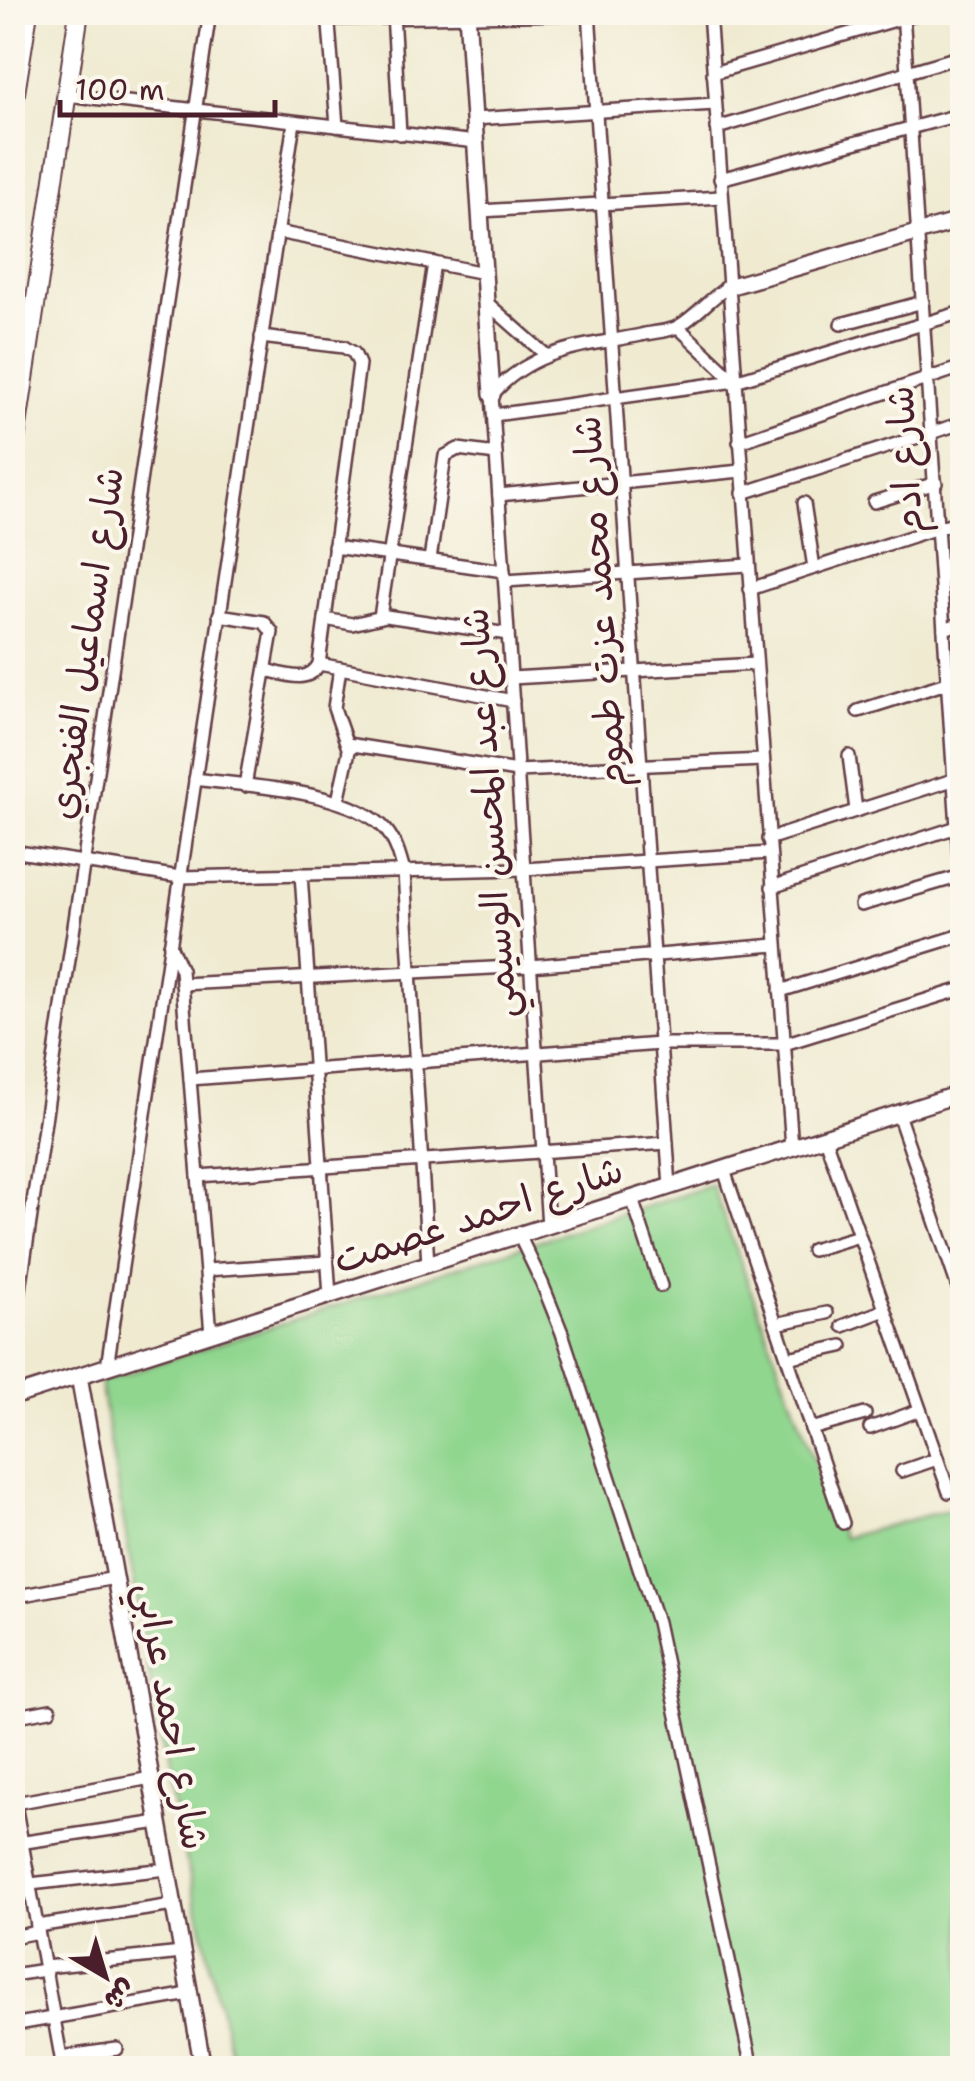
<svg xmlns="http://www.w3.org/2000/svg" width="975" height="2081" font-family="'Shantell Sans','Playpen Sans Arabic',sans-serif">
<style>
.green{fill:#90d68f;stroke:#6d7a5d;stroke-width:2.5}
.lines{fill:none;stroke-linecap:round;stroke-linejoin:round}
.street-casing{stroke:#633d44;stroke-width:16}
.secondary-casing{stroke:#633d44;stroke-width:20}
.primary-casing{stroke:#633d44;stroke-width:22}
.street{stroke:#fff;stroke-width:11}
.secondary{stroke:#fff;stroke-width:15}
.primary{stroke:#fff;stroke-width:18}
.labels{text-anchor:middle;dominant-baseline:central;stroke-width:8;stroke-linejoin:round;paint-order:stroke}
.street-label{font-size:38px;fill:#4a1f2b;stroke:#fbf7ec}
</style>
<rect width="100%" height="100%" fill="#fbf7ec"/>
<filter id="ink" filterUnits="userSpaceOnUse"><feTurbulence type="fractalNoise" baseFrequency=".01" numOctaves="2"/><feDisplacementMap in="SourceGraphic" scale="20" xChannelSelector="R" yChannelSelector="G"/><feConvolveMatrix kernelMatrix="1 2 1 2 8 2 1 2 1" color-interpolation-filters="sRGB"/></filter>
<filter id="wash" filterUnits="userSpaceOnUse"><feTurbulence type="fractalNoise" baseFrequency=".0048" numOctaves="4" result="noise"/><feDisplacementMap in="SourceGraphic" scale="40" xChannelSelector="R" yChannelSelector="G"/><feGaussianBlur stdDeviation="2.25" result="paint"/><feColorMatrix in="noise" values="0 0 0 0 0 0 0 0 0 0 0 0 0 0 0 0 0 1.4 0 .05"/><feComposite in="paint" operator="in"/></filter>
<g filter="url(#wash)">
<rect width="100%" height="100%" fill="#efead0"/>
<!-- green -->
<path class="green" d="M712 1185 843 1538 962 1506V2068H234L166 1773 100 1382Z"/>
</g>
<g filter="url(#ink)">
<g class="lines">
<defs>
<g id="street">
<path d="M294 12 329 19 665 12"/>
<path d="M328 12 337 126"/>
<path d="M589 12 670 1187"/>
<path d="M709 12 792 1148"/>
<path d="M903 12 962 903"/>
<path d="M393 13 400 134"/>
<path d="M713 73 923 12"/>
<path d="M66 95 476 142"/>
<path d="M474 119 715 104"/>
<path d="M717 128 962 56"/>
<path d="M720 179 962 114"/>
<path d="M480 211 721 197"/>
<path d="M277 232 484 273"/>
<path d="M486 302 546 355"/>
<path d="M841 324 923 302"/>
<path d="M678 327 735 381"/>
<path d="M261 337 344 347 354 353 359 364 319 664C308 685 285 674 266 670"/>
<path d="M494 415 735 381 962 312"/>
<path d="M739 442 962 367"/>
<path d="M743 493 962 423"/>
<path d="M499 495 741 471"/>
<path d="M874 502 936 483"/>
<path d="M804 503 814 568"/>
<path d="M334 547 504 571"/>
<path d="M430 560 445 456 458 449 496 454"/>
<path d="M941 576 962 569"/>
<path d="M505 581 748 565"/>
<path d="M750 589 962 520"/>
<path d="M219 615 264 622 272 632 245 786"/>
<path d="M380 617 434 263"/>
<path d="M325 619 352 624 386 616 508 634"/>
<path d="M944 629 962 623"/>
<path d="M319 664 513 701"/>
<path d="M511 678 756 664"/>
<path d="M858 711 962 678"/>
<path d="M347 744 517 771 763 760"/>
<path d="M849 756 856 810"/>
<path d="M195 779C245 786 352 790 386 830 396 842 400 857 404 872L428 1264"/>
<path d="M338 801 349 751 334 708 340 668"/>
<path d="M768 839 962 777"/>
<path d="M12 851 180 877 524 869 770 853"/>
<path d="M301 874 330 1296"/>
<path d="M772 887 957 827"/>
<path d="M861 905 961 876"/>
<path d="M170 945 181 970 211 1334"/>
<path d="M182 984 530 966 776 945"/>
<path d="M780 991 962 935"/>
<path d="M190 1079 660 1044H784L962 989"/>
<path d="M898 1114 962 1299"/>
<path d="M825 1138 949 1492"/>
<path d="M724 1170 843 1523"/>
<path d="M198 1176 667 1143"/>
<path d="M632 1199 661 1286"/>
<path d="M548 1226 492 395C532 348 585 346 641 335 652 332 670 332 679 326 696 316 710 298 728 287"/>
<path d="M519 1235 542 1283 562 1333 657 1622 752 2068"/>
<path d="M812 1250 859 1236"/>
<path d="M206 1270 327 1262"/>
<path d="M776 1324 827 1313"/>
<path d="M843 1326 885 1310"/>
<path d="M12 1343 210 12"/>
<path d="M788 1358 842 1346"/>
<path d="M107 1367 294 122"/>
<path d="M870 1428 920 1410"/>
<path d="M811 1429 865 1414"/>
<path d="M902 1471 937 1459"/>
<path d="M12 1597 115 1578"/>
<path d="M12 1717 50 1710"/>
<path d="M12 1788 63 2068"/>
<path d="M15 1803 151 1778"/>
<path d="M12 1844 159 1822"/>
<path d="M30 1884 167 1869"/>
<path d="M12 1892 30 1888"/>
<path d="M37 1926 173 1905"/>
<path d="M12 1937 38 1932"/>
<path d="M45 1967 182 1953"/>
<path d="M12 1975 45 1970"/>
<path d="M12 2025 189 1994"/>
<path d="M61 2057 117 2049"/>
</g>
<g id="secondary">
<path d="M467 12 492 395"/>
<path d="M728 287 962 220"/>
<path d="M79 1376 203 2068"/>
<path d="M12 1397 962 1093"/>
</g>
<g id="primary">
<path d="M12 112 28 12"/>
<path d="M12 459 79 12"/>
</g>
</defs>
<!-- street casing -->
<use href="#street" class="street-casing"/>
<!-- secondary casing -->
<use href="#secondary" class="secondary-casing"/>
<!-- primary casing -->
<use href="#primary" class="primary-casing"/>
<!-- street -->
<use href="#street" class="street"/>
<!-- secondary -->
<use href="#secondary" class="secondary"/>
<!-- primary -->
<use href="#primary" class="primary"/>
</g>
</g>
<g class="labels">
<!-- street labels -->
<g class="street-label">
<text transform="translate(904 460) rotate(-94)">شارع ادم</text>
<text transform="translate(599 602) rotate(-94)">شارع محمد عزت طموم</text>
<text transform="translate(85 643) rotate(-82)">شارع اسماعيل الفنجري</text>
<text transform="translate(488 813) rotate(-94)">شارع عبد المحسن الوسيمي</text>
<text transform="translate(478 1214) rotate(-18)">شارع احمد عصمت</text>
<text transform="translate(173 1716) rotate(80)">شارع احمد عرابي</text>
</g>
</g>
<!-- margin -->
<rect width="975" height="2081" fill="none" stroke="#fbf7ec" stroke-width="50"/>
<!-- north arrow -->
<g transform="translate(105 1976) rotate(142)" stroke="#fbf7ec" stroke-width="8" paint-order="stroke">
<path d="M0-8L18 38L0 25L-18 38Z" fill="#4a1f2b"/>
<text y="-15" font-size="28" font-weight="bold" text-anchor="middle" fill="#4a1f2b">ش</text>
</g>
<!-- scale -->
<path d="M60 100v15h215v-15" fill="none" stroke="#4a1f2b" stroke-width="5"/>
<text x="75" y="100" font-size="30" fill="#4a1f2b" stroke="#fbf7ec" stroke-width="8" paint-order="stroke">100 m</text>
</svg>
